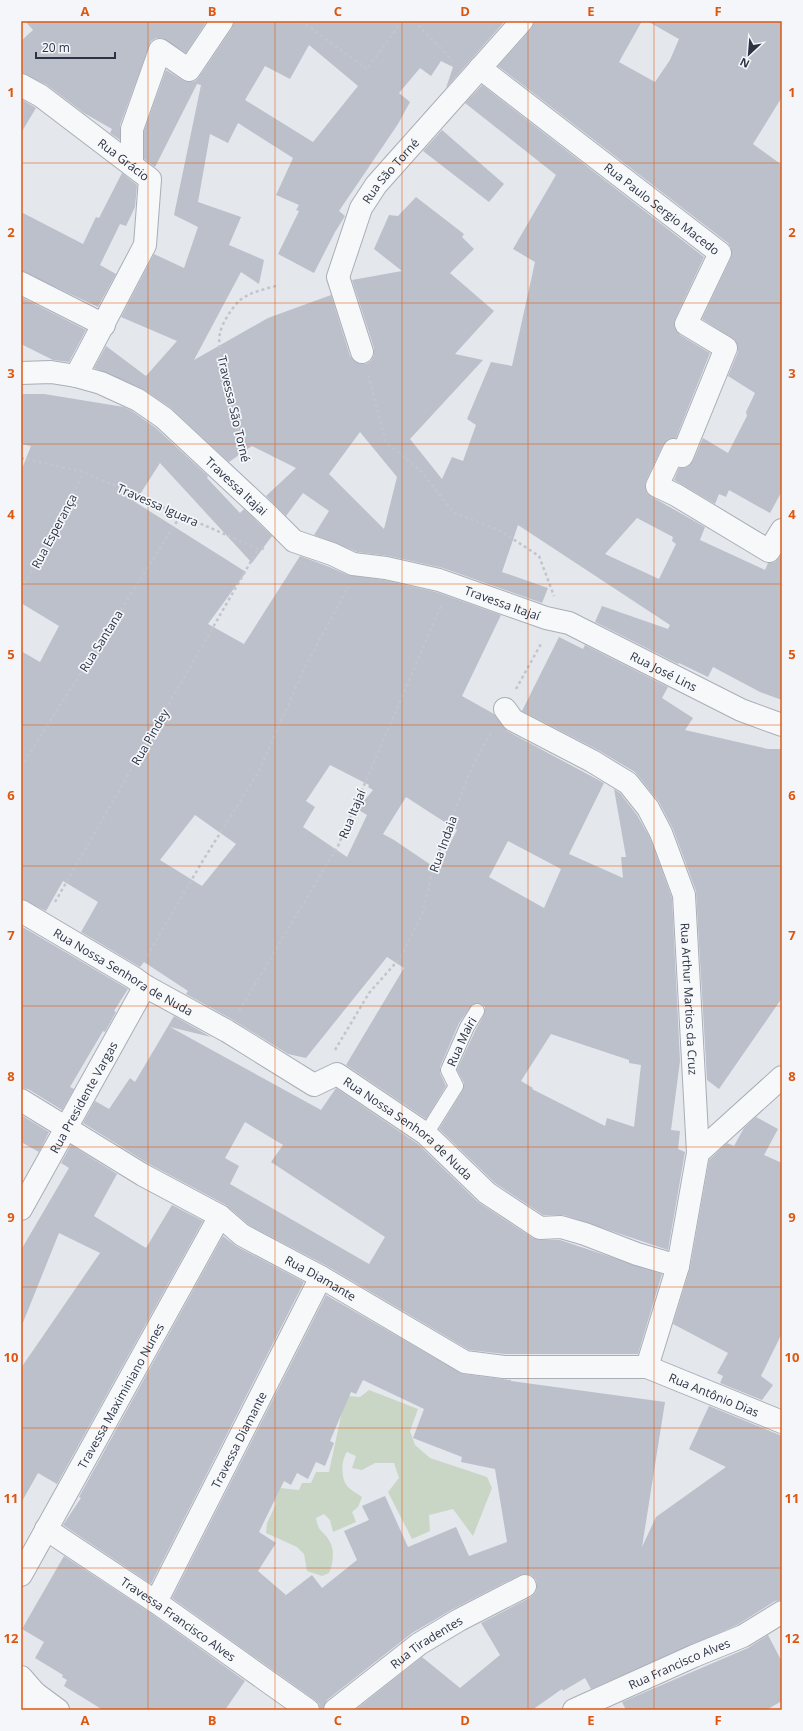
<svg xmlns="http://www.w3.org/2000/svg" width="803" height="1731" font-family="'Open Sans',sans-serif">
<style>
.green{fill:#c9d6c5}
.building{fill:#bbc0ca;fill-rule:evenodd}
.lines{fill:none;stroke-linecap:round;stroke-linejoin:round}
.service-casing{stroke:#a9aeb7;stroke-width:16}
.minor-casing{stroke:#a9aeb7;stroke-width:24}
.tertiary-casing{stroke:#a9aeb7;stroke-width:24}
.path{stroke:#c2c5cb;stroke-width:2.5;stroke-dasharray:3 3;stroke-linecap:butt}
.service{stroke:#f7f8fa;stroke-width:14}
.minor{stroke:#f7f8fa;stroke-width:22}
.tertiary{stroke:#f7f8fa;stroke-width:22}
.grid{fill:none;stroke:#df570f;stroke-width:1;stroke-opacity:0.55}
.labels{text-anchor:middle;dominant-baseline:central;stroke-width:3.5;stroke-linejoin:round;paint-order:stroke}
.street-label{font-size:12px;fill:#2b3445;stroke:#f4f6f9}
.neatline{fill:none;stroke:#df570f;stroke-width:1.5}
.grid-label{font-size:13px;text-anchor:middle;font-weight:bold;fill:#df570f}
</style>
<rect width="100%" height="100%" fill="#e4e7ec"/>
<!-- green -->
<path class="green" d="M369 1390 418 1409 410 1431 415 1445 430 1458 487 1477 492 1488 473 1536 453 1509 429 1515 430 1531 412 1539 388 1492 399 1478 394 1463H375L362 1470 352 1468 356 1456 347 1452C341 1460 340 1480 349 1488 352 1491 358 1494 362 1497L358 1507 352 1512 356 1522 333 1532 330 1520 324 1514 316 1518C319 1535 324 1530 330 1542 335 1551 333 1564 329 1573L322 1576 307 1571 304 1554 297 1547 266 1533 267 1523 276 1504 275 1500 280 1488 299 1490 302 1483H311L316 1472H329L344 1402 349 1396 360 1397Z"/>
<!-- building -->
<g class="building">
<path d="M25 21H207L186 53 162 38H156L151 41 120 125V140L110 133 112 129 84 113 47 85 21 73V41L33 30Z"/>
<path d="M234 21H505L446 88 453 67 441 61 431 76 420 68 399 93 410 102 398 124 339 211 345 216 335 232 314 273 278 254 299 211 296 210 299 205 276 195 293 158 238 123 228 143 210 134 198 202 241 217 229 245 264 260 259 284 241 272 194 360 268 318 331 295 350 356 354 361 360 364H366L371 361 374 355V348L352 280 402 271 374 249 389 215 398 216 416 197 464 234 462 237 474 249 450 273 494 311 455 354 483 360 410 439 442 479 452 457 463 461 476 425 467 419 491 362 512 366 535 262 513 249 556 175 465 103 482 85 704 257 675 319 674 325 680 335 710 353 676 438 668 439 663 445 646 481 645 487 647 493 652 497 705 527 700 540 765 570 768 563 775 562 782 554V700L760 692 713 667 708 677 679 663 678 664 595 622 602 606 668 629 670 625 518 525 502 572 548 588 542 603 443 568 389 556 357 552 314 535 329 511 303 493 286 516 266 496 296 468 252 446 229 462 171 408 143 389 94 368 106 346 146 376 177 341 121 317 154 254 184 268 198 227 174 215 201 85 197 84 155 167 144 159V131L166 70 182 80 188 82 195 81 199 77 232 28ZM309 45 358 86 313 142 245 100 265 66 290 79ZM360 432 397 477 384 529 329 474ZM637 518 673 537 672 541 676 544 659 579 605 554Z"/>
<path d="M534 21H642L619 62 655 82 670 60 679 39 647 21H782V97L753 144 782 165V491L770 513 729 490 726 497 719 494 715 504 674 480 679 468 688 467 693 461 703 438 728 453 747 416 746 412 755 393 728 376 738 352 736 341 702 319 731 258V248L728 243 498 66 531 29Z"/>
<path d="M21 99 36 108 21 133Z"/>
<path d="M442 130 504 184 489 202 423 151Z"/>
<path d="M122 173 137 185 135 207 126 226 120 224 100 265 116 274 98 307 21 271V212L83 244 96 217 99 218Z"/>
<path d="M21 297 86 330 69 362 53 360 21 344Z"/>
<path d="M21 394H44L124 407 132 411 156 428 208 476 207 478 240 513 244 509 272 536 252 563 160 463 135 502 246 572 208 624 244 644 300 556 327 566 348 575 384 580 436 592 501 615 462 696 494 714 507 731 604 783 569 854 623 878 621 857H626L614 789 620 793 637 815 650 838 672 898 680 1061 671 1130 680 1131 678 1149 685 1152 668 1250 564 1215H543L495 1183 439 1129 463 1090 464 1083 457 1070 475 1031 484 1015 485 1007 481 1004H473L459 1023 440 1067V1073L446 1086 426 1119 346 1065 404 968 387 957 306 1058 288 1054 233 1020 186 994 188 991 144 962 140 967 81 932 98 902 63 881 46 911 21 899V651L40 662 59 626 21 603V471L31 446 21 444ZM330 765 369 785 368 787 373 790 357 809 367 815 347 857 303 827 315 807 306 801ZM406 797 457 830 437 869 394 840 383 834ZM195 815 236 844 202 886 160 860ZM508 841 561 869 544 908 489 877ZM551 1034 629 1060V1063L641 1065 634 1127 607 1118 605 1126 532 1089 533 1088 521 1081Z"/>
<path d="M559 637 583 649 585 645 668 687 662 698 693 718 685 730 768 749H782V998L719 1089 707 1080 696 891 673 829 659 802 635 772 598 750 522 711Z"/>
<path d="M21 926 128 989 114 1011 116 1012 105 1032 103 1031 70 1087 74 1089 62 1110 28 1089 21 1088Z"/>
<path d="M174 1016 211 1037 170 1027 321 1110 336 1088 418 1144 478 1202 533 1238 541 1240H560L662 1274 638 1354H505L469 1350 327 1266 249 1225 226 1205 149 1164 83 1123 95 1101 109 1109 130 1078 135 1082ZM245 1122 283 1145 271 1162 385 1237 369 1264 230 1184 239 1166 225 1158Z"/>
<path d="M21 1115 49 1132 39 1152 21 1142Z"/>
<path d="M756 1117 778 1129 764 1155 782 1163V1333L761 1376 773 1385 762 1400 720 1383 723 1376 717 1373 728 1353 673 1324 690 1268 709 1160 727 1143 734 1146 744 1128Z"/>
<path d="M71 1145 117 1174 94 1216 146 1248 172 1205 203 1221 57 1484 38 1473 21 1503V1368L100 1253 59 1233 22 1325H21V1250L69 1168 61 1163Z"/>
<path d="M223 1236 236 1246 304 1282 151 1584 63 1525 81 1498 79 1497Z"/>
<path d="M326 1295 463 1374 511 1380V1381L665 1402 642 1547 656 1517 726 1467 689 1449 709 1406 782 1436V1600L775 1601 737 1625 591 1689 585 1678 563 1691 562 1689 532 1710H355L422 1657 460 1688 500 1655 481 1623 531 1597 536 1592 537 1586 536 1580 531 1575 526 1574 520 1575 453 1609 412 1633 327 1700 323 1710H320L319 1704 315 1700 172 1598ZM363 1380 424 1409 413 1438 462 1457 461 1462 495 1469 507 1542 469 1556 456 1527 408 1547 385 1496 362 1506 369 1520 344 1531 357 1560 322 1588 312 1575 286 1595 258 1571 276 1543 259 1532 284 1481 291 1485 297 1473 308 1479 316 1462 325 1466 334 1443 330 1441 351 1392 356 1394Z"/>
<path d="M64 1556 149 1612 245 1681 225 1710H103L64 1686 67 1680 62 1677 63 1675 35 1658 44 1642 22 1629Z"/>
<path d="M768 1635 782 1662V1701L766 1710H626L622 1702 748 1648Z"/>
</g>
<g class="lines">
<defs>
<g id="service">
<path id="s1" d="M426 1134 456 1086 448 1070 467 1027 477 1011"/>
</g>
<g id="minor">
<path id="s2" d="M480 68 720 253 686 324 726 348 682 456 674 450 657 486 676 495 769 551 782 530"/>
<path id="s3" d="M21 85 41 96 150 179 145 245 76 376"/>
<path d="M132 165V129L160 50 189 70 222 21"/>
<path d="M21 283 104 325"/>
<path id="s4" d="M362 352 338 277 361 208 376 185 522 21"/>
<path id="s5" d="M21 373 51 372 76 376 101 383 138 400 164 418 267 514 294 541 332 554 353 564 386 568 439 580 546 618 569 623 741 710 782 725"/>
<path id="s6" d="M505 709 513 720 592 761 628 783 648 808 661 833 684 895 698 1153 678 1266 647 1367"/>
<path id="s7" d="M21 911 134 978 145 986 227 1031 314 1085 337 1074 426 1134 487 1193 540 1228 561 1227 585 1234 637 1254 678 1266"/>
<path id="s8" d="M21 1100 143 1175 220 1216 242 1235 321 1277 465 1362 504 1367H647L782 1422"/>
<path d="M698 1153 782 1077"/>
<path id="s9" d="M21 1209 145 986"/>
<path id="s10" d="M46 1529 156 1602 308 1710"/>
<path id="s11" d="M21 1575 220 1216"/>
<path id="s12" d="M156 1602 321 1277"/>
<path d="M25 1710 35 1693"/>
<path id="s13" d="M335 1710 419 1644 459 1620 525 1586"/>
<path id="s14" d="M574 1710 694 1656 743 1636 782 1612"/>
</g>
<path id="tertiary" d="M21 1677 35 1693 58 1710"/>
</defs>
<!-- service casing -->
<use href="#service" class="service-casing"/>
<!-- minor casing -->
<use href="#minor" class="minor-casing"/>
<!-- tertiary casing -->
<use href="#tertiary" class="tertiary-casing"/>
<!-- path -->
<g class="path">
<path d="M301 21 367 69 402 21"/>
<path d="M414 21 453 61"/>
<path d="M368 375 386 442 422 472 454 513 499 530 539 556 554 596"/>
<path d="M21 458 84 472 258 549 267 548"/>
<path d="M246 459C239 433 215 355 220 333 222 323 232 308 239 301 249 292 266 289 279 285"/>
<path d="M21 589 53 535 84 472"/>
<path d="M516 689 542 642"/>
<path d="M21 767 181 515"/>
<path d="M55 902 258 549"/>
<path d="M147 956 202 862 259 771 304 669 348 587"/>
<path d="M239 1011 338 846 441 606"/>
<path d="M335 1050 369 993 400 958 422 915 434 865 471 769 492 731"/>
</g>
<!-- service -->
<use href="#service" class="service"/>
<!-- minor -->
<use href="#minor" class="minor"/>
<!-- tertiary -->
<use href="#tertiary" class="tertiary"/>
</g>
<!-- grid -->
<path class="grid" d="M148 21V1710M275 21V1710M402 21V1710M528 21V1710M654 21V1710M21 163H782M21 303H782M21 444H782M21 584H782M21 725H782M21 866H782M21 1006H782M21 1147H782M21 1287H782M21 1428H782M21 1568H782"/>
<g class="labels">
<!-- street labels -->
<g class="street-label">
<text stroke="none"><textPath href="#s3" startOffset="127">Rua Grácio</textPath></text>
<text stroke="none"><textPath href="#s4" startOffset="199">Rua São Torné</textPath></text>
<text stroke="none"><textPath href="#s2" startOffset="230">Rua Paulo Sergio Macedo</textPath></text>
<text transform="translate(234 409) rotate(77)">Travessa São Torné</text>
<text stroke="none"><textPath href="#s5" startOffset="253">Travessa Itajai</textPath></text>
<text transform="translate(158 505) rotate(24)">Travessa Iguara</text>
<text transform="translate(54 531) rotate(-62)">Rua Esperança</text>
<text stroke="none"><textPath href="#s5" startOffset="551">Travessa Itajaí</textPath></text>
<text transform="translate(101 641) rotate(-58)">Rua Santana</text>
<text stroke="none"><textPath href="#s5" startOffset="727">Rua José Lins</textPath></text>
<text transform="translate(150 737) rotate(-60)">Rua Pindey</text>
<text transform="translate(352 814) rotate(-68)">Rua Itajaí</text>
<text transform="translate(443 844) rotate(-70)">Rua Indaia</text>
<text stroke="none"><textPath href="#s7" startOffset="119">Rua Nossa Senhora de Nuda</textPath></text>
<text stroke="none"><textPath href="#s6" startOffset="375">Rua Arthur Martios da Cruz</textPath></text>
<text stroke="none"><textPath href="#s1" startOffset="106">Rua Mairi</textPath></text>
<text stroke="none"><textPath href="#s9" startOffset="128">Rua Presidente Vargas</textPath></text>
<text stroke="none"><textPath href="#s7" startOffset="456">Rua Nossa Senhora de Nuda</textPath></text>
<text stroke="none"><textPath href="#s8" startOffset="349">Rua Diamante</textPath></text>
<text stroke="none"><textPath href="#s8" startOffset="771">Rua Antônio Dias</textPath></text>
<text stroke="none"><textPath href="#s11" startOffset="205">Travessa Maximiniano Nunes</textPath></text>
<text stroke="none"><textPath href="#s12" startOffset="182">Travessa Diamante</textPath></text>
<text stroke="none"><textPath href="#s10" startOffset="160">Travessa Francisco Alves</textPath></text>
<text stroke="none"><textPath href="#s13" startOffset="114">Rua Tiradentes</textPath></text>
<text stroke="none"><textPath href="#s14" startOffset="115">Rua Francisco Alves</textPath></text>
</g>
</g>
<!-- border -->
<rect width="803" height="1731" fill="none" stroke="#f4f6f9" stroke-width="44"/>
<!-- north arrow -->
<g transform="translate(749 54) rotate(206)" stroke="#f4f6f9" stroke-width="3" paint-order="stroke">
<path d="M0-3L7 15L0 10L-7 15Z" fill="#2b3445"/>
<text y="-6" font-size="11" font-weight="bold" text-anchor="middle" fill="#2b3445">N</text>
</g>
<!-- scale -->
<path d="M36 52v6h79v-6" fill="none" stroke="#2b3445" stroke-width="2"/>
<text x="42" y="52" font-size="12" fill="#2b3445" stroke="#f4f6f9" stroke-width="3" paint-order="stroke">20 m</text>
<rect x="22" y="22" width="759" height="1687" class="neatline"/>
<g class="grid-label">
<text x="85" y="16">A</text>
<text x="212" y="16">B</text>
<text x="338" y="16">C</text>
<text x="465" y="16">D</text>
<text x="591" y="16">E</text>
<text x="718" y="16">F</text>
<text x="11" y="97">1</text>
<text x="792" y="97">1</text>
<text x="11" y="237">2</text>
<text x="792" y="237">2</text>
<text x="11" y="378">3</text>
<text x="792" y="378">3</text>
<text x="11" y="519">4</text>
<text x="792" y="519">4</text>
<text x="11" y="659">5</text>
<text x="792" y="659">5</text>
<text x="11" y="800">6</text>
<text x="792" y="800">6</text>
<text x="11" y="940">7</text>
<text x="792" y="940">7</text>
<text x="11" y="1081">8</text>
<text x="792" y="1081">8</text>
<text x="11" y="1222">9</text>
<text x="792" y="1222">9</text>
<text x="11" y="1362">10</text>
<text x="792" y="1362">10</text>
<text x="11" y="1503">11</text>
<text x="792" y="1503">11</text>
<text x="11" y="1643">12</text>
<text x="792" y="1643">12</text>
<text x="85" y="1725">A</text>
<text x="212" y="1725">B</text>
<text x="338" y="1725">C</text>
<text x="465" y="1725">D</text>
<text x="591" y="1725">E</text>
<text x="718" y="1725">F</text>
</g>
</svg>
